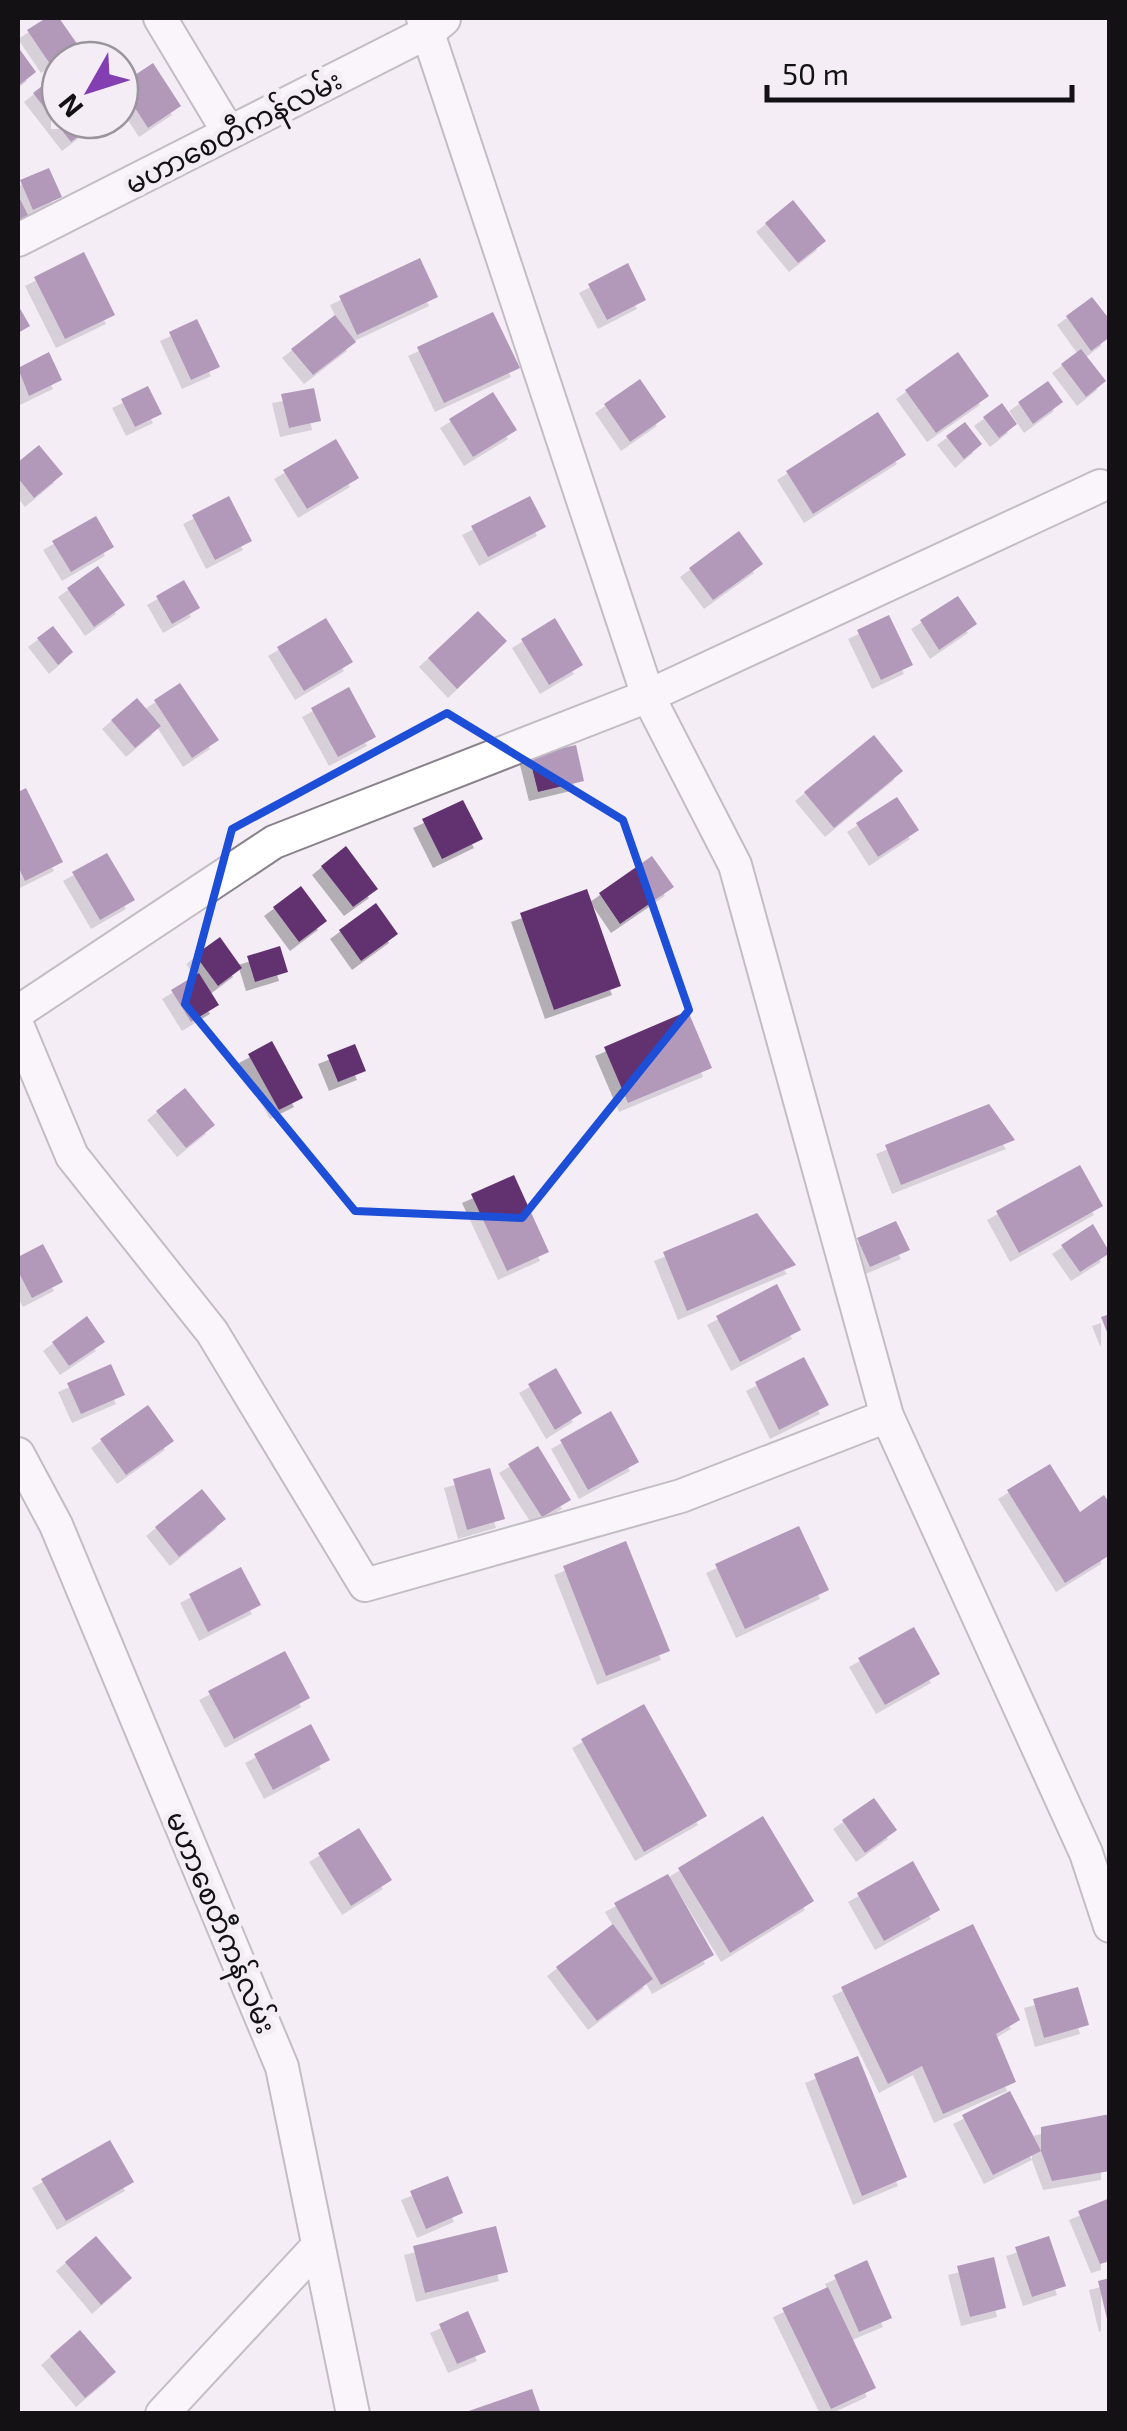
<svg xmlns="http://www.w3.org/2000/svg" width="1127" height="2431" font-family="'Exo 2','Noto Sans Myanmar',sans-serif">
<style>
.building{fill:#623270;filter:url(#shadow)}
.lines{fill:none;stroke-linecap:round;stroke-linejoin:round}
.minor-casing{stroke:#89828b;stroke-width:36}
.minor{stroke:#fff;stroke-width:32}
.marked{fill:none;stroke:#1d4ed8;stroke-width:8;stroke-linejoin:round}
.labels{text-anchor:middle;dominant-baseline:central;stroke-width:10;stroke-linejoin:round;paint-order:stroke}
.street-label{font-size:28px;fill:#131114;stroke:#f4edf6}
</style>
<defs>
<filter id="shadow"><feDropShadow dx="-9" dy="9" stdDeviation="0" flood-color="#0004"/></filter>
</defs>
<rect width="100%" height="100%" fill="#f4edf6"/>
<!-- building -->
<g class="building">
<path d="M46 18H59L78 45 50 64 27 30Z"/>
<path d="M18 47 36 72 18 86Z"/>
<path d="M153 63 181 106 148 128 120 85Z"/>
<path d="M60 72V120H100L71 142 33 93Z"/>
<path d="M49 168 62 197 33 210 20 180Z"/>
<path d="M18 195 32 223 18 230Z"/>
<path d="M793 200 826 241 798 263 765 223Z"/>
<path d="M84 252 115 315 65 339 34 277Z"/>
<path d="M420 258 438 297 357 335 339 296Z"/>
<path d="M628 263 646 300 607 320 588 284Z"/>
<path d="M1092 297 1110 320V337L1091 351 1066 316Z"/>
<path d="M18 305 30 326 18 333Z"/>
<path d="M493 312 520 368 444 403 417 347Z"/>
<path d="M335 315 356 342 313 375 291 349Z"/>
<path d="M197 319 220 367 191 380 169 332Z"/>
<path d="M1081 349 1106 381 1086 397 1061 364Z"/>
<path d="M49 352 62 380 29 396 18 368Z"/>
<path d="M958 352 989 396 936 433 905 390Z"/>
<path d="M640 379 666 417 630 442 604 404Z"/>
<path d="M1048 381 1063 402 1033 424 1018 402Z"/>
<path d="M148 386 162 414 135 427 121 399Z"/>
<path d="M314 388 321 421 289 428 281 394Z"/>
<path d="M493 392 517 430 473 457 449 419Z"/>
<path d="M1002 403 1017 424 999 438 983 417Z"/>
<path d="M878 412 906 455 813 514 786 471Z"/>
<path d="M965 422 982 444 964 459 946 436Z"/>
<path d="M336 439 359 478 307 509 283 470Z"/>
<path d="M39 445 63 474 34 498 18 478V462Z"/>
<path d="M229 496 252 541 215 560 192 515Z"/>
<path d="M530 496 546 527 488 557 471 526Z"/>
<path d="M96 516 114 547 71 572 52 541Z"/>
<path d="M739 531 763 564 713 600 689 568Z"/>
<path d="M98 566 125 605 94 627 67 588Z"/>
<path d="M184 580 200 608 172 624 156 596Z"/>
<path d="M958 596 977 624 939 650 920 620Z"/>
<path d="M478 611 507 641 457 689 428 658Z"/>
<path d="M889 615 913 665 881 680 857 630Z"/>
<path d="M326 618 353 662 304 691 277 647Z"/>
<path d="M555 618 583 665 549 685 521 639Z"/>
<path d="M53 626 73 652 58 665 37 638Z"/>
<path d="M180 683 219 740 192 758 154 700Z"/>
<path d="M349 687 376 737 338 757 311 708Z"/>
<path d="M137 698 161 726 135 748 111 720Z"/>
<path d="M874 735 903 771 834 828 804 792Z"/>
<path d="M576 745 584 781 538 792 529 756Z"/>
<path d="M26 788 63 862 25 881 18 866V792Z"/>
<path d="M897 797 919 830 878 857 856 823Z"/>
<path d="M463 800 483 839 442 859 422 819Z"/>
<path d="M346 846 378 889 353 907 321 866Z"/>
<path d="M107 853 135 900 100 920 72 872Z"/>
<path d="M652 856 674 887 620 924 599 893Z"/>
<path d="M301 886 327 921 299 942 273 907Z"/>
<path d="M587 889 621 986 554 1010 520 913Z"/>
<path d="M376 903 398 934 361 961 339 930Z"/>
<path d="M220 937 242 968 218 986 195 955Z"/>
<path d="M280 946 288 972 255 982 247 956Z"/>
<path d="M199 973 219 1005 191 1022 171 990Z"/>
<path d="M688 1011 712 1068 628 1103 604 1047Z"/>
<path d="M272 1041 303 1098 279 1110 248 1054Z"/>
<path d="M355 1044 366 1071 338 1082 327 1055Z"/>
<path d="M185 1088 215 1125 186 1148 156 1111Z"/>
<path d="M989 1104 1015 1140 901 1185 885 1145Z"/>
<path d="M1080 1165 1103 1206 1019 1253 996 1211Z"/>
<path d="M514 1175 549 1252 507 1271 471 1194Z"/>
<path d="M757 1213 796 1265 687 1311 663 1252Z"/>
<path d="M896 1221 910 1250 870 1267 857 1238Z"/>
<path d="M1093 1224 1110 1253 1080 1272 1061 1245Z"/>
<path d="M43 1244 63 1282 32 1298 18 1271V1257Z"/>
<path d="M777 1284 801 1330 740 1362 716 1316Z"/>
<path d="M1110 1314V1337H1109L1101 1317Z"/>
<path d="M87 1316 105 1342 69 1366 52 1342Z"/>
<path d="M804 1357 829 1405 779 1430 755 1382Z"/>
<path d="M111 1364 125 1395 81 1414 67 1383Z"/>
<path d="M556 1368 582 1413 555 1430 528 1384Z"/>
<path d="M148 1405 174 1441 126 1475 100 1439Z"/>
<path d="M611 1411 639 1462 588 1490 560 1440Z"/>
<path d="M538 1446 571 1500 542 1517 508 1464Z"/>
<path d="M1050 1464 1080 1512 1104 1495 1110 1504V1555L1065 1583 1007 1490Z"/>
<path d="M490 1468 505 1519 467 1530 453 1479Z"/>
<path d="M202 1489 226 1519 179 1557 155 1527Z"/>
<path d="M799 1526 829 1590 745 1629 715 1564Z"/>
<path d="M626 1541 670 1651 606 1676 563 1566Z"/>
<path d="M241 1567 261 1605 208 1632 189 1594Z"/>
<path d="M914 1627 940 1674 885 1705 858 1658Z"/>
<path d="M285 1651 310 1698 234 1739 208 1691Z"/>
<path d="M644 1704 707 1816 644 1852 581 1739Z"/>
<path d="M311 1724 330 1760 273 1790 254 1754Z"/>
<path d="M874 1798 897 1830 865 1853 842 1820Z"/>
<path d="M763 1816 814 1901 730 1953 678 1868Z"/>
<path d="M359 1828 392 1880 351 1906 318 1853Z"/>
<path d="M913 1861 940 1910 884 1941 857 1893Z"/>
<path d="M668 1874 714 1955 661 1985 614 1903Z"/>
<path d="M613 1924 653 1979 597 2021 556 1967Z"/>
<path d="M973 1924 1020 2020 996 2034 1016 2082 943 2114 922 2066 888 2084 841 1987Z"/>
<path d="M1078 1987 1089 2025 1044 2038 1033 1999Z"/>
<path d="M858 2056 907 2177 862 2196 814 2074Z"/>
<path d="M1010 2091 1041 2151V2127L1110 2114V2171L1052 2181 1041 2151 993 2175 962 2115Z"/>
<path d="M110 2140 134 2182 66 2221 41 2179Z"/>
<path d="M448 2176 463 2213 426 2229 410 2191Z"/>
<path d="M1110 2198V2261L1100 2264 1078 2211Z"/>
<path d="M496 2226 508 2272 425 2293 413 2246Z"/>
<path d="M96 2236 132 2278 101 2305 65 2262Z"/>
<path d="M1049 2236 1066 2286 1032 2297 1015 2247Z"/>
<path d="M994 2257 1006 2308 970 2317 957 2266Z"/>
<path d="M867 2260 892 2318 859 2332 834 2275Z"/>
<path d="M1110 2278V2322L1108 2323 1098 2281Z"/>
<path d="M828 2287 876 2388 831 2409 782 2308Z"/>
<path d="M468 2311 486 2352 457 2364 439 2324Z"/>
<path d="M80 2330 116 2372 85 2398 50 2356Z"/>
<path d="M532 2389 541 2414H463V2413Z"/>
</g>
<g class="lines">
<defs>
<g id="minor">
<path d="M160 18 229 133"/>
<path d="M423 18 648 696 735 865 887 1416 1086 1853 1110 1926"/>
<path d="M18 240 430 31 444 19"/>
<path d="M18 1012 274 842 648 696 1100 486"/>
<path d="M18 1027 72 1156 212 1332 365 1585 681 1496 887 1416"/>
<path d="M18 1454 56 1525 282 2067 353 2414"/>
<path d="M162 2414 318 2246"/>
</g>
</defs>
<!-- minor casing -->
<use href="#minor" class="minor-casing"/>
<!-- minor -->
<use href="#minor" class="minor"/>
</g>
<!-- marked area -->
<path d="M0 0H1127V2431H0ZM447 713 623 820 689 1010 522 1218 355 1211 185 1004 232 829Z" fill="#f4edf6" fill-opacity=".55" fill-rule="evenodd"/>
<path class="marked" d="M447 713 623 820 689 1010 522 1218 355 1211 185 1004 232 829Z"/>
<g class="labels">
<!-- street labels -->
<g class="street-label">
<text transform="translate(233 131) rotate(-27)">မဟာစေတီကန်လမ်း</text>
<text transform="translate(222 1922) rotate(67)">မဟာစေတီကန်လမ်း</text>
</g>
</g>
<!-- border -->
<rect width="1127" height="2431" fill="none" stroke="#131114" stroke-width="40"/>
<!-- north arrow -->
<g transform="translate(90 90) rotate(231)"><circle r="48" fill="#f4edf6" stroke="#9a959c" stroke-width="2.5"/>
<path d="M0-8L18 38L0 25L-18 38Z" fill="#833eb1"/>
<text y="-15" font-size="28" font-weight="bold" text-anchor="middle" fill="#131114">N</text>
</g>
<!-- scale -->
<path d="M767 85v15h305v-15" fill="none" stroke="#131114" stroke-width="5"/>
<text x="782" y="85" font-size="30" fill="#131114" stroke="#f4edf6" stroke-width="8" paint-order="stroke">50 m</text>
</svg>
